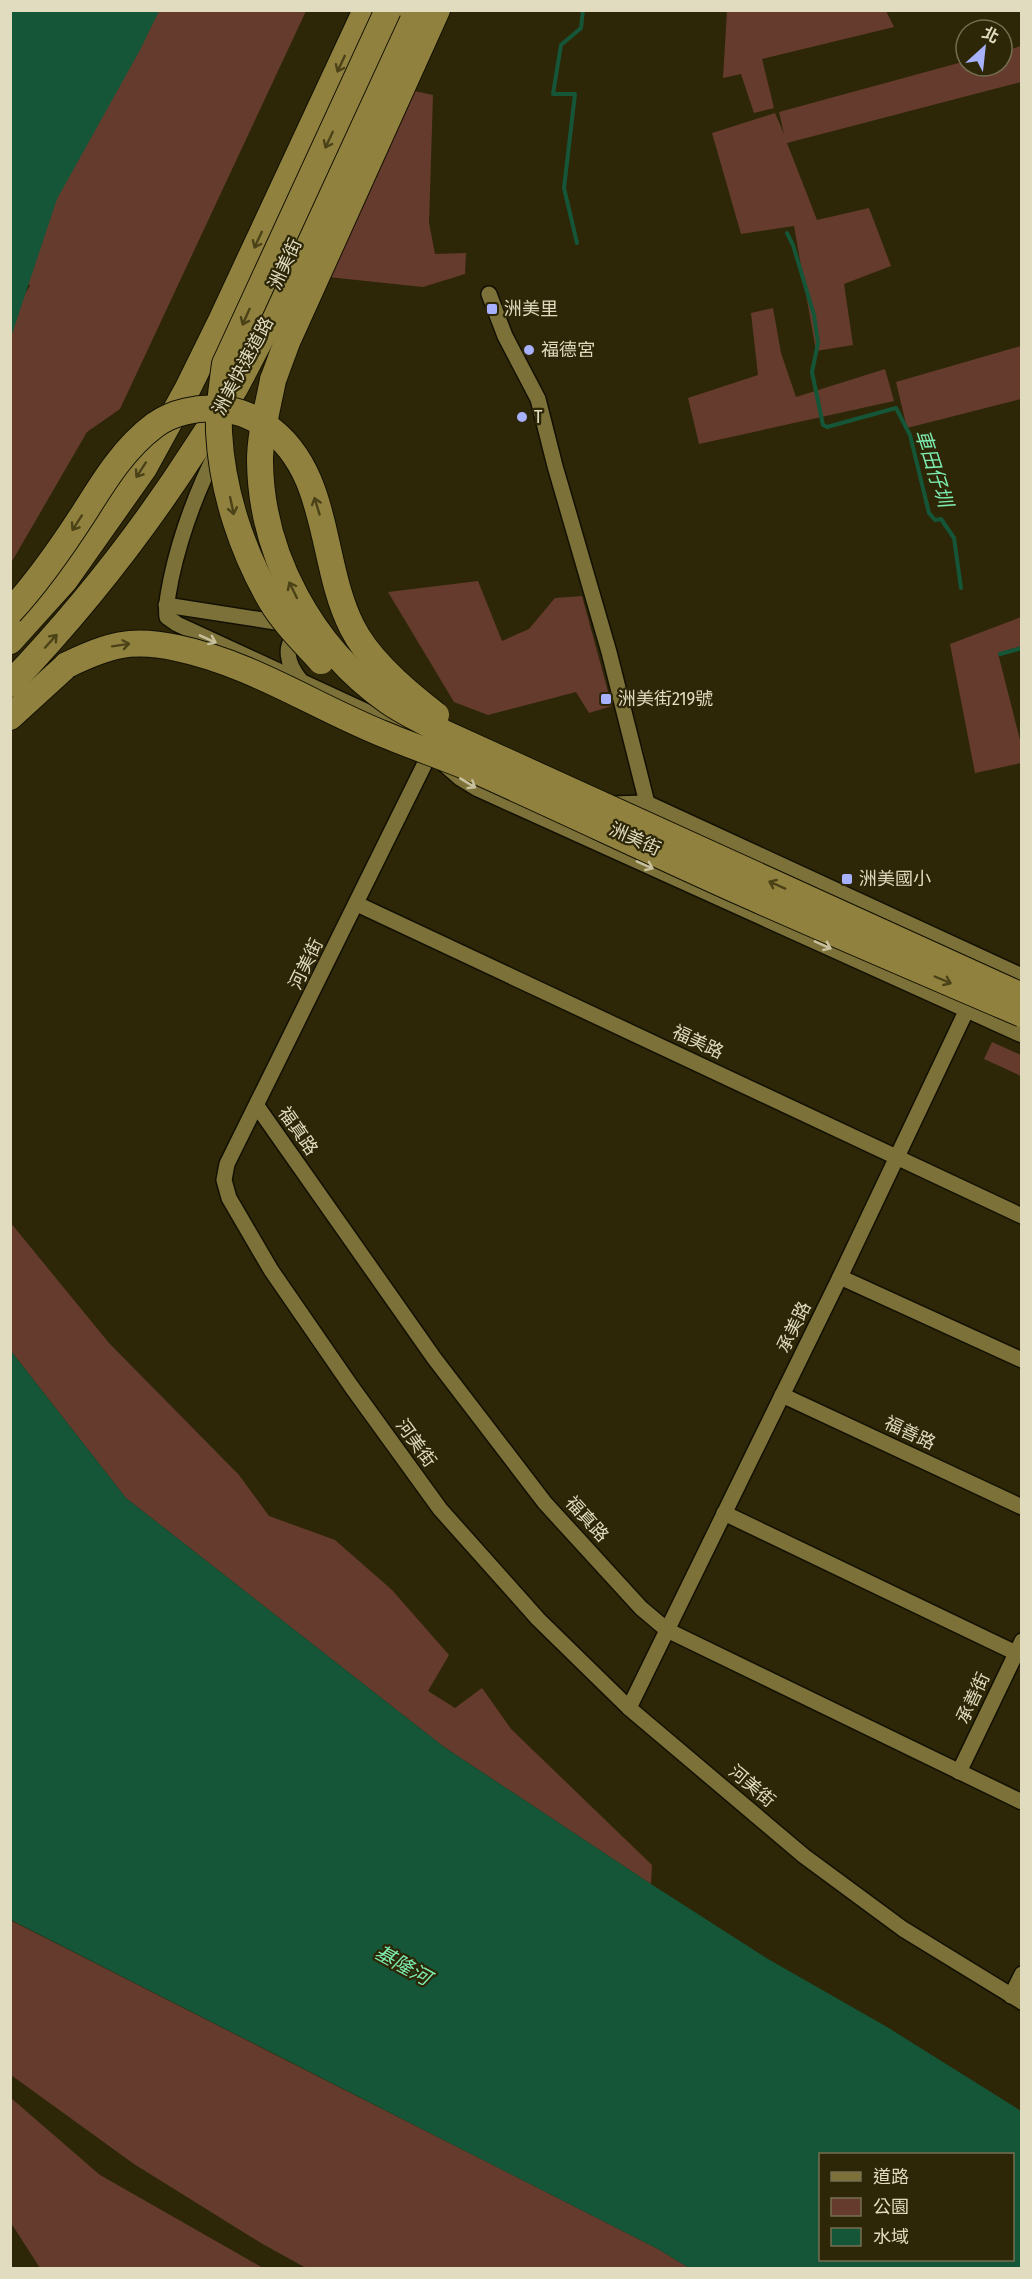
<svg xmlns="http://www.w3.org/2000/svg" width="1032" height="2279" font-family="'Fira Sans Condensed','Noto Sans TC',sans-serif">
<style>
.green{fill:#653b2d}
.water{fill:#145637;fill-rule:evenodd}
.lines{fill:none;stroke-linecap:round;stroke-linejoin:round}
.stream{stroke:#145637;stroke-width:4}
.minor-casing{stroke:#131002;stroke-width:18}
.trunk-casing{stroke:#131002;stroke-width:28}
.minor{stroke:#7c7138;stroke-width:15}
.trunk{stroke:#90823e;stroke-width:26}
.trunk-bridge-casing{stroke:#131002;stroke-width:28;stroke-linecap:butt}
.trunk-bridge{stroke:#90823e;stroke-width:26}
.oneway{stroke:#4b4218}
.oneway2{stroke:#c8c09d}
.poi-dot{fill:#a7b1fc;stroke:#2d2708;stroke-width:2}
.labels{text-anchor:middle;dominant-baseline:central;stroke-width:4.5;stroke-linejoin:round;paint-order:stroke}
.street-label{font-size:18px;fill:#e1dbbf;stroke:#2d2708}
.poi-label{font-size:18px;fill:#e1dbbf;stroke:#2d2708;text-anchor:start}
.water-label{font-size:20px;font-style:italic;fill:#7cebaf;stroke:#2d2708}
</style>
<rect width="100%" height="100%" fill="#2d2708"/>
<!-- green -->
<g class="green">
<path d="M150 11H306L120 409 87 432 11 563V315L30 286 19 269Z"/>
<path d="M708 11H886L894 27 762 59 774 108 754 113 741 74 723 78 727 11Z"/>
<path d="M1021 46V82L787 143 817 220 869 208 891 266 844 284 853 345 816 351 794 226 741 234 712 133 775 113 784 134 779 112 966 61V66H1002V52Z"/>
<path d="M414 91 433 95 429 223 435 254 466 253 465 274 423 287 328 277Z"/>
<path d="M773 308 781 353 796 397 885 369 894 401 699 444 688 398 758 375 751 313Z"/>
<path d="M1021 346V399L907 428 896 382Z"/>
<path d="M478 581 502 641 529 629 555 598 582 596 612 706 589 713 576 692 488 715 454 702 388 592Z"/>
<path d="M1021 617V646L998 653 1021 744V763L975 773 950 644Z"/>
<path d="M992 1042 1021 1055V1076L984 1059Z"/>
<path d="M10 1222 109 1343 239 1475 269 1516 335 1540 392 1590 449 1655 428 1691 455 1708 482 1688 511 1729 652 1865 651 1884 444 1747 126 1498 11 1351Z"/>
<path d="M10 1920 658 2249 689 2268H306L261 2243 134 2164 11 2075Z"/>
<path d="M11 2098 100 2175 263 2268H40L11 2223Z"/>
</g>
<!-- water -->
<g class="water">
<path d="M11 10 159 11 140 50 57 199 11 337Z"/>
<path d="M11 1351 126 1498 444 1747 651 1884 768 1959 887 2027 1021 2111V2268H689L658 2249 11 1920ZM820 2154H1012V2260H820Z"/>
</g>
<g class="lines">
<!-- stream -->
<g class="stream">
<path d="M787 233 793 245 814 315 818 343 812 372 823 425 827 427 896 408 910 435 929 513 935 520 941 519 954 538 961 588"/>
<path d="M577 243 564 188 575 94H553L561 45 581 28 583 10"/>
<path d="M1000 654 1022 648"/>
</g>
<defs>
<g id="minor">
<path d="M489 294 505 336 538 399 555 466 609 652 647 803"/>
<path d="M219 447C197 490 181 532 171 579 169 592 165 604 167 617L177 624 400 727 415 737"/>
<path d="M166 605 288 624"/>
<path d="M301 681C287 664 281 645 301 630"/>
<path d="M434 745 227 1164 224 1180 229 1198 271 1270 351 1386 440 1509 538 1619 629 1708 804 1856 903 1929 1022 2002"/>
<path d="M444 764 460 778 478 789 1022 1035"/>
<path d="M610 804 647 803 1022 976"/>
<path d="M357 904 1022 1216"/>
<path d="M257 1106 434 1358 545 1503 641 1608 667 1630 1022 1802"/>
<path d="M840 1277 1022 1360"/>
<path d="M782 1395 1022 1507"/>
<path d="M724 1513 1016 1653"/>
<path d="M629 1708 840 1277 970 1003"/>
<path d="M959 1772 1022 1641"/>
<path d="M1011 1996 1022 1974"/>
</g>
<g id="trunk">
<path d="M273 380 287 342 437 10"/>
<path d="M10 641 65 580 144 468 188 388 221 321 366 10"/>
<path d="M10 684C81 610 143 531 198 445 210 426 224 407 235 388 301 265 356 137 415 10"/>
<path d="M10 717 67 665"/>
</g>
</defs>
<!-- minor casing -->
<use href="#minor" class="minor-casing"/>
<!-- trunk casing -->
<use href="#trunk" class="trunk-casing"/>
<!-- minor -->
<use href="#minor" class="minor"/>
<!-- trunk -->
<use href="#trunk" class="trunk"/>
<defs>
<g id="trunk-bridge">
<path d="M273 380C268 406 260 434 260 461 261 555 312 648 388 701 405 713 426 722 444 733L1022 996"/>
<path d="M10 612C38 582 62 547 84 513 104 481 124 448 155 425 173 412 198 407 220 409 237 410 252 416 266 426 331 471 319 562 352 627 368 659 407 693 436 715"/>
<path d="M321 661C304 642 284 623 271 601 242 551 222 491 219 432 218 410 222 386 225 364L388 10"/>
<path d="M67 665C108 645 131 638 177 648 250 663 314 706 383 734 412 746 441 756 470 768 562 809 653 853 745 894 837 935 929 974 1022 1014"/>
</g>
</defs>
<!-- trunk-bridge casing -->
<use href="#trunk-bridge" class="trunk-bridge-casing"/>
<!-- trunk-bridge -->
<use href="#trunk-bridge" class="trunk-bridge"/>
</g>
<!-- one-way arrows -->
<defs><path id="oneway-shaft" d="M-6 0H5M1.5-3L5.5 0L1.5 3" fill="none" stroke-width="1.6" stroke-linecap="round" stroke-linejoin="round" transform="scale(1.5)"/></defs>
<g class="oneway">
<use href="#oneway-shaft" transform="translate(341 64) rotate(115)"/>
<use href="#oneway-shaft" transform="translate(329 140) rotate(115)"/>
<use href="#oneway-shaft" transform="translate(258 240) rotate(115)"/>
<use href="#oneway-shaft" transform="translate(246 317) rotate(114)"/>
<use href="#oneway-shaft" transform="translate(141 470) rotate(123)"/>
<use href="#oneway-shaft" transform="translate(232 506) rotate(78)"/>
<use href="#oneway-shaft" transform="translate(317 506) rotate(-107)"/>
<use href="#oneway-shaft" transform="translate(77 523) rotate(123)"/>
<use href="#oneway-shaft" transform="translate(293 590) rotate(-116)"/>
<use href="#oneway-shaft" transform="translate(51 641) rotate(-48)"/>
<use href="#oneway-shaft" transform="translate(121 645) rotate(-9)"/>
<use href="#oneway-shaft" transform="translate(777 885) rotate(-156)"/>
<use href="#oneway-shaft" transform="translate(943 980) rotate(23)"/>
</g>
<g class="oneway2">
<use href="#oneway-shaft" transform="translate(208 639) rotate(24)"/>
<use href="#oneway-shaft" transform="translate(468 783) rotate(31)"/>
<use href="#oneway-shaft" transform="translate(645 865) rotate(24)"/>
<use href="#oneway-shaft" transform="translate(823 945) rotate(24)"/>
</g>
<!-- markers -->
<g class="poi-dot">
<rect x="486" y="303" width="12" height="12" rx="3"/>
<circle cx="529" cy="350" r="6"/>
<circle cx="522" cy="417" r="6"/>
<rect x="600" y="693" width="12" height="12" rx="3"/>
<rect x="841" y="873" width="12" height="12" rx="3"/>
</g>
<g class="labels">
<!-- street labels -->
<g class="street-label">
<text transform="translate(285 264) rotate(-65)">洲美街</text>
<text transform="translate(243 366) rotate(-62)">洲美快速道路</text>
<text transform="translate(635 839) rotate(24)">洲美街</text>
<text transform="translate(306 964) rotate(-64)">河美街</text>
<text transform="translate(698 1042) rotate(25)">福美路</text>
<text transform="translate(298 1131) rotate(55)">福真路</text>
<text transform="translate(794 1327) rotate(-64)">承美路</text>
<text transform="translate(910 1433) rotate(25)">福善路</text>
<text transform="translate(416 1443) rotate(54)">河美街</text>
<text transform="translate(587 1519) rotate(48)">福真路</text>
<text transform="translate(973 1698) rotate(-65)">承善街</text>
<text transform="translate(752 1786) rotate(40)">河美街</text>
</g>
<!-- poi labels -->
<g class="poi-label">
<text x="504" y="309">洲美里</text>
<text x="541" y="350">福德宮</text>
<text x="534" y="417">T</text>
<text x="618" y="699">洲美街219號</text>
<text x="859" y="879">洲美國小</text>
</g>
<!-- water labels -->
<g class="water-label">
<text transform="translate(934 468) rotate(72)">車田仔圳</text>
<text transform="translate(403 1965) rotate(29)">基隆河</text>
</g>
</g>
<!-- border -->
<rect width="1032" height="2279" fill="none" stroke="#e1dbbf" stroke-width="24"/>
<!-- legend -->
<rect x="819" y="2153" width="195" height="108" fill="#2d2708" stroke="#756f51" stroke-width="1.5"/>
<rect x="831" y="2172" width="30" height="9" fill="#7c7138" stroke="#756f51" stroke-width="1.5"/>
<text x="873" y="2183" font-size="18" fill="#e1dbbf">道路</text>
<rect x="831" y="2198" width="30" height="18" fill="#653b2d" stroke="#756f51" stroke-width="1.5"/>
<text x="873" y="2213" font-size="18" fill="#e1dbbf">公園</text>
<rect x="831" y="2228" width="30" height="18" fill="#145637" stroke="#756f51" stroke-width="1.5"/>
<text x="873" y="2243" font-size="18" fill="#e1dbbf">水域</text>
<!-- north arrow -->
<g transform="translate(984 48) rotate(27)"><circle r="28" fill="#2d2708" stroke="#756f51" stroke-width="1.5"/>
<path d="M0-4.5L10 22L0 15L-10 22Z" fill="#a7b1fc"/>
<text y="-9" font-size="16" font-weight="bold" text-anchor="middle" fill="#e1dbbf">北</text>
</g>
</svg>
